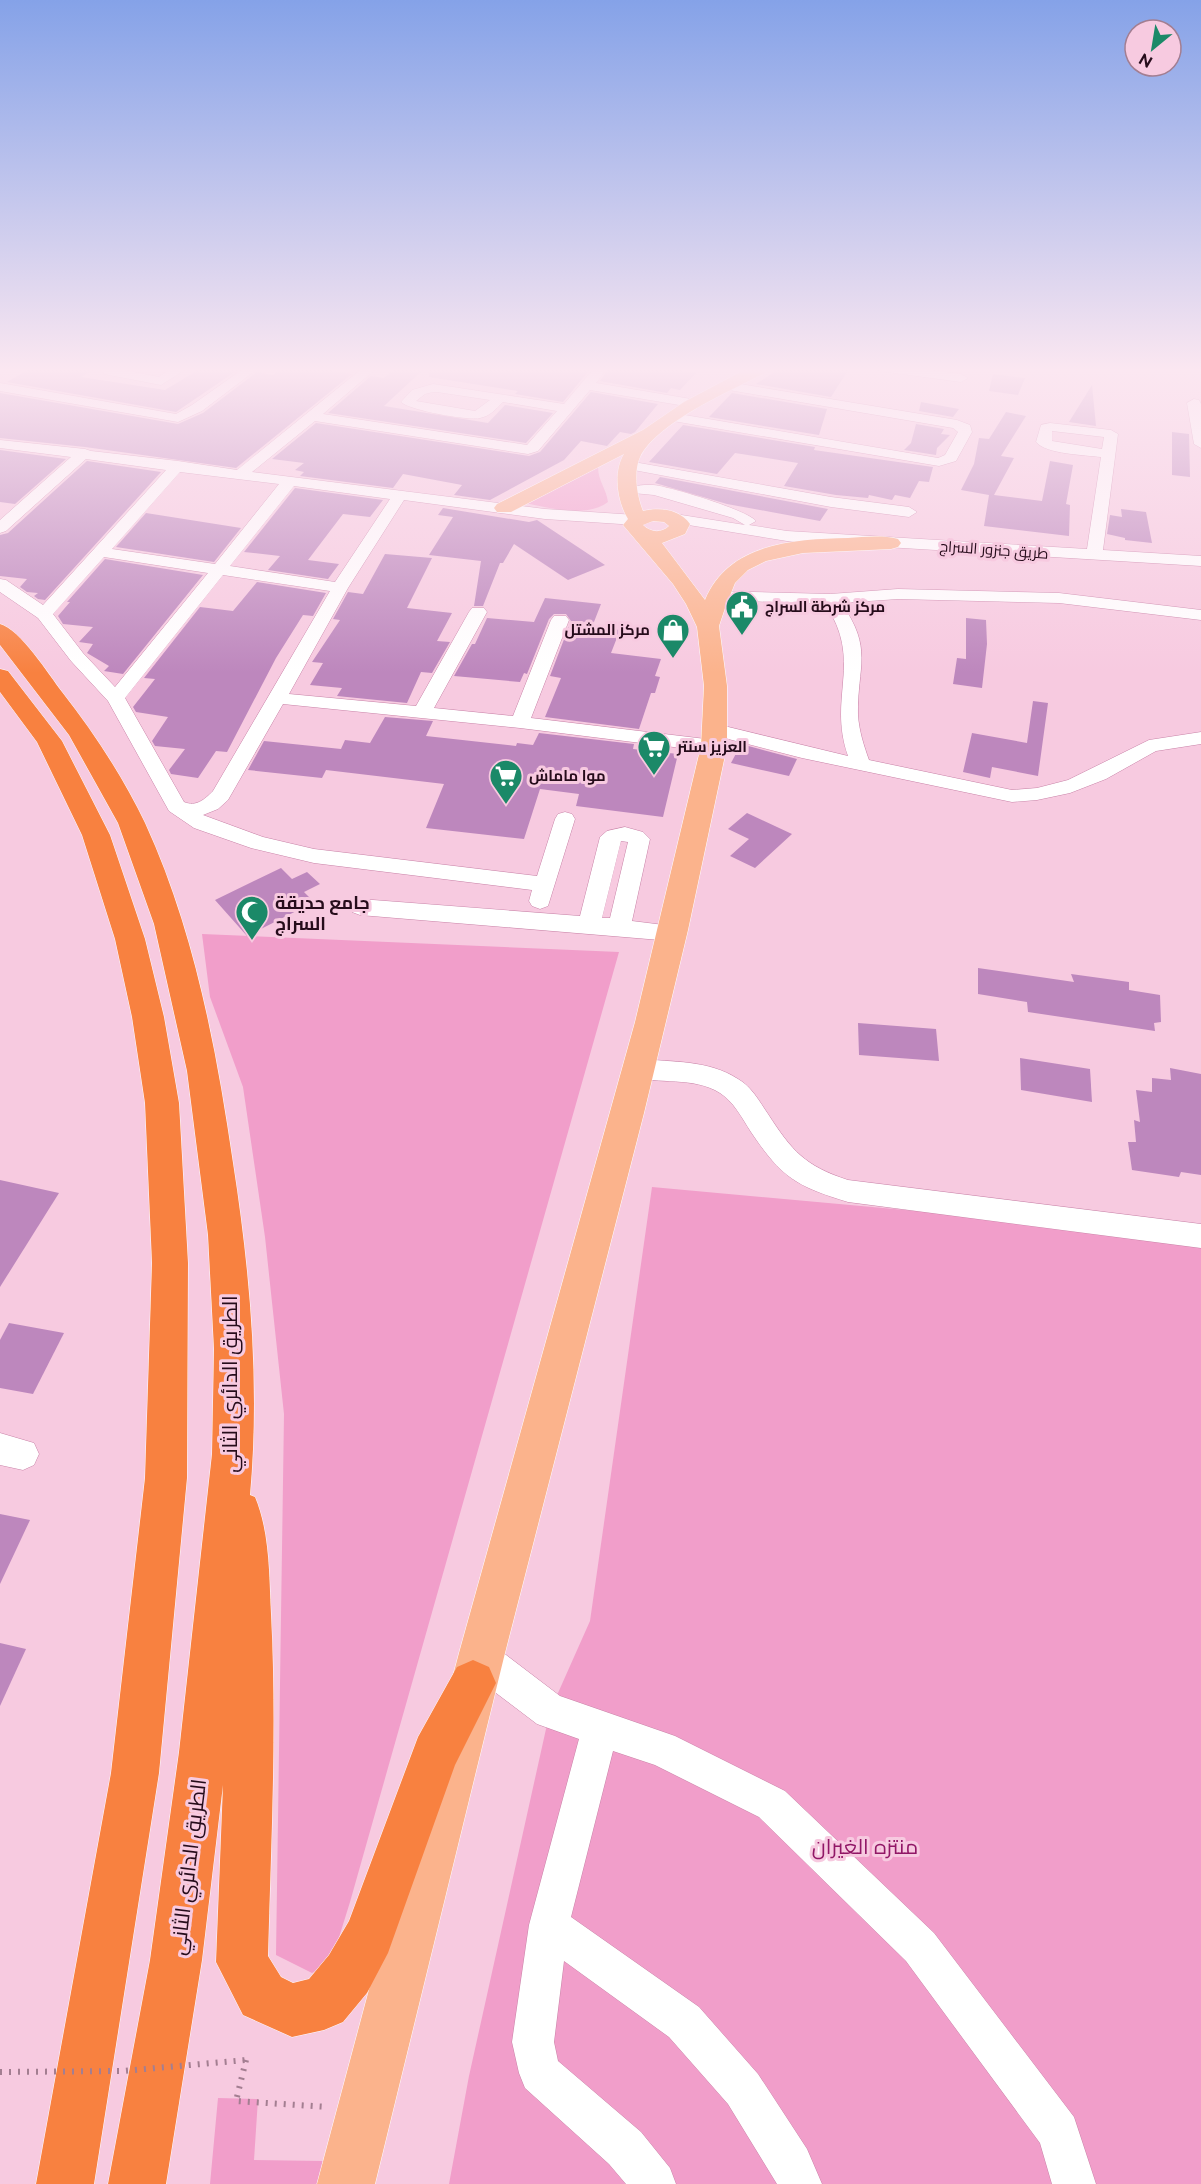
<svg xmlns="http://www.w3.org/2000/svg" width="1201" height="2184" font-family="Raleway,Cairo,sans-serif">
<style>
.green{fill:#f19eca}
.building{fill:#bd87bd}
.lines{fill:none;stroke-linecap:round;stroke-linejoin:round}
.minor-casing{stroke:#c882a7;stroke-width:1}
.major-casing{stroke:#fff;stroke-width:1}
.highway-casing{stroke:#fff;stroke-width:1}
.path{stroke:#a37e91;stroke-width:6;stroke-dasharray:2 7;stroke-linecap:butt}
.minor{fill:#fff;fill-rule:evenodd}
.major{fill:#fbb38c;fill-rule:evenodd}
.highway{fill:#f88140;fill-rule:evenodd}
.path-bridge{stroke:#a37e91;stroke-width:6;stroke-dasharray:2 7;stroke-linecap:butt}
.labels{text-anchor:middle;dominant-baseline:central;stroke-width:6;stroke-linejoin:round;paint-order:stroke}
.far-street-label{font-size:15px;fill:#260c1b;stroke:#f7cae0}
.far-poi-label{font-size:15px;font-weight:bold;fill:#260c1b;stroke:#f7cae0;text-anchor:start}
.poi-label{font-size:18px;font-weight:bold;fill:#260c1b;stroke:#f7cae0;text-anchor:start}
.near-street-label{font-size:21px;fill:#260c1b;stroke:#f7cae0}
.near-park-label{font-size:21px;fill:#911766;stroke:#f7cae0}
</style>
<rect width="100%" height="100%" fill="#f7cae0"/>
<!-- green -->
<g class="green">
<path d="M599 461C595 478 606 486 608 502 583 520 546 506 518 502Z"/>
<path d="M202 934 619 952 350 1902 331 1963 312 1973 276 1955 284 1414 265 1237 243 1087 210 997Z"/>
<path d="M652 1187 1201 1237V2184H449L469 2076 550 1711 590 1621Z"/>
<path d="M218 2098 258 2099 254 2160 324 2161 317 2184H210Z"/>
</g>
<!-- building -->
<g class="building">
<path d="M33 367H98L81 377 165 390 203 367 239 369 176 412 7 382Z"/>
<path d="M284 367 315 368 352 374 236 468 85 447 0 438V393L178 424 203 413 257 372 273 375Z"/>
<path d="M397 367H426L384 406 488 423 505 405 553 413 526 443 328 413 371 376 384 378Z"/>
<path d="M429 367H592L563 402 515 394 518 391 429 377Z"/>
<path d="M610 367H660L696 373 680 390 671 388 667 393 600 381Z"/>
<path d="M782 367H850L831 397 756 384Z"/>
<path d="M993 374 1025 378 1018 395 989 391Z"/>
<path d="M1092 385 1096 426 1069 422Z"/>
<path d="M591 392 658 404 635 432 631 434 620 432 607 446 581 441 564 460 490 500 454 495 462 485 403 474 393 488 300 476 304 472 295 470 304 463 272 459 316 423 529 456 540 452Z"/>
<path d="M732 393 827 409 819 435 709 417Z"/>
<path d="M921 402 959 409 953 417 919 411Z"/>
<path d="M1006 412 1026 416 1001 456 1014 458 994 495 1042 501 1050 461 1073 465 1066 504 1070 505 1069 536 984 526 989 495 961 490 974 464 979 438 989 439Z"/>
<path d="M916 424 944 429 941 434 950 435 937 448 936 455 904 450 911 443Z"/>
<path d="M683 425 815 447 814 450 933 467 929 482 919 481 910 498 895 495 892 500 869 495 868 498 836 495 784 486 798 463 735 453 717 474 649 462Z"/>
<path d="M1172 432 1189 434 1190 477 1172 475Z"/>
<path d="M0 450 66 459 15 504 0 502Z"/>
<path d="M87 461 161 472 45 600 38 599 34 596 38 593 27 592 20 587 27 579 0 576V535L8 533Z"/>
<path d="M660 477 828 509 820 521 771 512 727 504 655 483Z"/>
<path d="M295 488 383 500 370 517 343 514 308 560 339 564 328 579 268 570 280 556 244 552Z"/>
<path d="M443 508 529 522 537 520 605 565 568 580 514 544 503 563H500L483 606H474L481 561 429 555 453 517 438 515Z"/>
<path d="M1121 509 1146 512 1152 543 1125 540V538L1107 534 1110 515 1122 517Z"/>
<path d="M146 513 241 528 214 562 116 547Z"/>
<path d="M385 554 432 558 407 608 452 613 437 641 450 642 432 673 421 672 407 703 337 696 342 688 310 685 323 663 312 662 340 620 333 619 348 592 363 594Z"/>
<path d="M105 559 203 575 123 674 104 671 109 666 87 653 93 644 79 642 93 627 63 624 58 616 70 602H67Z"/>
<path d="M257 582 326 593 313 616 303 615 276 658 227 752 216 751 198 778 171 774 169 770 185 749 155 746 152 741 168 717 136 712 133 707 155 679 144 678 200 607 233 611Z"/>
<path d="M545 598 601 604 592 627 620 630 611 653 661 659 655 676 660 677 655 693H651L639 729 545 717 561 678 550 676 571 621 566 614H554L549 619 527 674 524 673 520 682 454 676 472 644H475L487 618 534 622Z"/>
<path d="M966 618 986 620 987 644 982 688 953 684 957 658 966 659Z"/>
<path d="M1033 701 1048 703 1038 776 992 767 990 778 963 772 972 733 1027 743Z"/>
<path d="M385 717 433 721 426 736 516 746 517 743 533 745 539 733 634 744 633 749 678 754 663 817 576 806 579 794 540 789 524 839 426 828 444 784 326 770 322 778 248 770 264 741 341 749 345 740 370 743Z"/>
<path d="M741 744 797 759 789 776 731 763Z"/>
<path d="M747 813 792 834 755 868 730 856 749 839 728 829Z"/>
<path d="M281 868 292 879 307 872 320 884 304 892 314 902 247 936 215 900Z"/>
<path d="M978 968 1074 982 1071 974 1129 982V990L1160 995 1161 1022 1154 1023 1155 1031 1028 1012 1027 1002 978 994Z"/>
<path d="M858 1023 936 1029 939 1061 859 1055Z"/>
<path d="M1020 1058 1090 1069 1092 1102 1021 1090Z"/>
<path d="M1170 1068 1201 1074V1175L1181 1172 1179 1177 1132 1170 1128 1142H1136L1134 1120 1140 1122 1136 1090 1152 1092V1078L1171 1080Z"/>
<path d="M0 1180 59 1193 0 1287Z"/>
<path d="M9 1323 64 1333 33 1394 0 1388V1340Z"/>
<path d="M0 1514 30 1520 0 1584Z"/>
<path d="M0 1643 26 1649 0 1706Z"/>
</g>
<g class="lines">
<defs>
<g id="minor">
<path d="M106 367H120L119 369 159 377 169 370 165 367H185L186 369 161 385 104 374 103 371Z"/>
<path d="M246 367H260L202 411 178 422 0 391V383L176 414 192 405Z"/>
<path d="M364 367H378L323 414 527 445 557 411 503 402C496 409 490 416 480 418 468 421 409 410 401 402L412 390 433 384 564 404 595 367H608L596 383 697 400 704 404 697 408 590 390 538 451 528 454 315 421 252 472 545 509 636 515 644 520 636 525 545 519 404 500 348 588 289 694 416 706 469 612 472 608H484L487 612 434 708 513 716 551 620 554 616H566L569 620 531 718 714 740 721 742 724 746 721 750 714 752 520 728 283 704 228 800 218 809 203 815 263 837 314 849 537 876 555 819 558 814 565 812 572 814 575 819 548 906 540 909 532 906 529 901 532 890 314 863 251 848 194 828 169 811 108 701 71 661 38 618 0 592V579L6 580 43 605 166 470 86 459 6 531 0 533V520L71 457 0 448V440L85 449 91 451 178 461 237 470ZM433 392H437L490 400 475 411 416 401 425 394ZM180 472 279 484 215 564 112 549ZM294 486 390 499 335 582 230 566ZM104 557 208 573 115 687 83 653 53 614ZM223 575 330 591 213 791C204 800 196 807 184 802L125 698Z"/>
<path d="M874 367H908L961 374 968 378 961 382 880 371Z"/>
<path d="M728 382 957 420 970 425 972 432 956 461 939 466 673 421 666 417 673 413 938 458 945 455 958 432 953 428 723 389 721 386Z"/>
<path d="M1194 399 1199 400 1201 404V448L1194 444 1187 403Z"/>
<path d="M1050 423 1111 430 1118 434 1103 550 1201 556V566L787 541 670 522 667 519 675 514 745 525 733 518 654 495 633 493 630 490C636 484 645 485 653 485 668 486 747 510 756 521L749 525 787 531 1087 549 1101 457C1085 455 1046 454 1036 442L1041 425ZM1052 431 1104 437 1102 449 1052 441Z"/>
<path d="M628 461 831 497 909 507 917 512 909 517 831 507 623 468 621 465Z"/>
<path d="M898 589 1059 593 1201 610V620L1059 603 898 599 841 603C874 649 857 666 858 715 859 731 864 746 869 760L1012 790 1037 788 1068 780 1149 740 1201 732V744L1156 751 1106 779 1070 793 1037 800 1012 802 802 758 709 734 706 730 709 726 716 724 848 756C827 697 864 661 825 604L719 600 711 595 713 591 830 594Z"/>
<path d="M625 827 643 832 650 839 632 921 680 927 683 933 680 939 672 941 360 915 352 912 349 907 352 902 360 899 580 916 600 837 607 831ZM621 841 628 842 610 918H602Z"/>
<path d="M639 1059C672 1062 709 1060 738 1079 752 1087 759 1101 768 1114 792 1151 805 1166 848 1180L1201 1224V1248L848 1202C796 1186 782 1178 751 1132 742 1118 734 1102 720 1093 693 1076 659 1085 630 1076L626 1069 630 1062Z"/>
<path d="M0 1433 34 1443 39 1454 34 1465 23 1470 0 1465Z"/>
<path d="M480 1640 493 1645 560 1696 675 1736 785 1791 934 1933 1074 2117 1096 2184H1052L1040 2143 906 1961 759 1817 655 1765 613 1751 571 1917 699 2007 758 2074 807 2149 822 2184H777L728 2104 669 2037 564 1961 554 2042 558 2061 641 2132 670 2168 676 2184H626L609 2164 525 2088 519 2073 512 2042 529 1925 579 1739 537 1724 467 1671 462 1658 467 1645Z"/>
</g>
<path id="major" d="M750 367H771L769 371C734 389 657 422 640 457 633 472 637 497 643 511 659 507 680 509 690 524L685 534 662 543 705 600C728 543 795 539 848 538 864 537 883 535 898 539L901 543 898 547 891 549 803 553 766 561 748 570 735 583 725 608 719 626 727 686V746L688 930 644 1113 505 1653 375 2184H317L459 1653 635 1022 701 746 704 686 697 627 686 604 673 584 623 525 628 519C617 501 613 472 624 454L511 512H497L494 508 497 504 643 430 684 402ZM653 521 664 522 669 526C662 533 651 533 643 525Z"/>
<g id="highway">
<path d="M0 624C20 629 49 675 62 692 94 733 123 777 145 823 194 930 216 1047 233 1163 250 1272 260 1384 250 1495L255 1497C270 1533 269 1576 271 1614 277 1728 271 1843 268 1956L281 1977 293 1983 309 1979 329 1955 349 1921 418 1737 457 1667 473 1660 489 1667 496 1683 455 1765 388 1953 367 1993 343 2022 324 2030 292 2037 243 2015 216 1962 223 1785 202 1960 166 2184H108L150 1960 179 1752 212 1454 214 1349 208 1235 187 1071 154 924 118 823 69 735 0 645Z"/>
<path d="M0 669 8 671 62 741 110 835 145 939 164 1017 179 1103 188 1263 187 1478 159 1773 94 2184H36L111 1773 145 1478 152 1263 145 1103 132 1017 115 939 82 835 37 742 0 692Z"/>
</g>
</defs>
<!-- minor casing -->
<use href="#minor" class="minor-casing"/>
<!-- major casing -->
<use href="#major" class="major-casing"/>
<!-- highway casing -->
<use href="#highway" class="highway-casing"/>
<!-- path -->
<path class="path" d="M246 2060 236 2101 328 2107"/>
<!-- minor -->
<use href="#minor" class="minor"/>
<!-- major -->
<use href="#major" class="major"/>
<!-- highway -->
<use href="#highway" class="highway"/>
<!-- path-bridge -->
<path class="path-bridge" d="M0 2072 123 2071 246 2060"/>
</g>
<!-- sky -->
<linearGradient id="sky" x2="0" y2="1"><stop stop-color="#85a2e8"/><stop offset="0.55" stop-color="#fbe7f1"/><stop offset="1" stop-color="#fbe7f1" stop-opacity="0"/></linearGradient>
<rect width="1201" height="673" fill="url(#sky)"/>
<!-- icons -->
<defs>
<symbol id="civic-pin" viewBox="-11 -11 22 30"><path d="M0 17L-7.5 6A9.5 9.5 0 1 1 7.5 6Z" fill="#1b8968" stroke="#f7cae0"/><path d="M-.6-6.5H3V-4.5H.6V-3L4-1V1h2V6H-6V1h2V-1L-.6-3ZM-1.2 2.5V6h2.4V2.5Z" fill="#fff"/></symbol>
<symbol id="shop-pin" viewBox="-11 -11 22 30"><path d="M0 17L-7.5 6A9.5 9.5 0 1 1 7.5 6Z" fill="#1b8968" stroke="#f7cae0"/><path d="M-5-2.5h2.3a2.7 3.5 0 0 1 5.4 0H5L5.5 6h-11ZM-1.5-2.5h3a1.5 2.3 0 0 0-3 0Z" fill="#fff"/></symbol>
<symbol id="supermarket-pin" viewBox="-11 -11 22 30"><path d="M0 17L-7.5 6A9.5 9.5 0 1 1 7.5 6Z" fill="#1b8968" stroke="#f7cae0"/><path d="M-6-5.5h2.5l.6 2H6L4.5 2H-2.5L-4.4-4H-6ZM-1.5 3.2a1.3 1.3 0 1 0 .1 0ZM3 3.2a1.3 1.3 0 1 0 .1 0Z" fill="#fff"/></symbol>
<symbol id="mosque-pin" viewBox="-11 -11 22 30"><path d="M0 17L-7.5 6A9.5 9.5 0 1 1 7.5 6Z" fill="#1b8968" stroke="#f7cae0"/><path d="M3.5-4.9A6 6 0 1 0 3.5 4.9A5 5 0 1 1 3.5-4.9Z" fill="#fff"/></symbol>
</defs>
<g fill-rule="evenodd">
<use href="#civic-pin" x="723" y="588" width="38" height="52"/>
<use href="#shop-pin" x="654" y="611" width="38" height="52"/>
<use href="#supermarket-pin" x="635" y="728" width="38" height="52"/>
<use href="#supermarket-pin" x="487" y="757" width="38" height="52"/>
<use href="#mosque-pin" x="233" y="893" width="38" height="52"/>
</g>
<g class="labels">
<!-- far-street labels -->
<g class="far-street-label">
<text transform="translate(994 550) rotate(4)">طريق جنزور السراج</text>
</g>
<!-- far-poi labels -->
<g class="far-poi-label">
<text x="765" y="607">مركز شرطة السراج</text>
<text x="650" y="630" text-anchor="end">مركز المشتل</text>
<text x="677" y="747">العزيز سنتر</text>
<text x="529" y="776">موا ماماش</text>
</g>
<!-- poi labels -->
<g class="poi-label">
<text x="275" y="902">جامع حديقة<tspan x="275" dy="21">السراج</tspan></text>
</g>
<!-- near-street labels -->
<g class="near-street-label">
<text transform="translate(229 1384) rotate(-90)">الطريق الدائري الثاني</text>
<text transform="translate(188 1867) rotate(-83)">الطريق الدائري الثاني</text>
</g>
<!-- near-park labels -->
<g class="near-park-label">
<text x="865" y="1846">منتزه الغيران</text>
</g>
</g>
<!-- north arrow -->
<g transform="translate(1153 48) rotate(210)"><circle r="28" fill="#f7cae0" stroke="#a37e91" stroke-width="1.5"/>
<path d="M0-4.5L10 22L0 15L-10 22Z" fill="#1b8968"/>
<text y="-9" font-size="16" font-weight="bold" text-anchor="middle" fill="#260c1b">N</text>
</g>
</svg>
